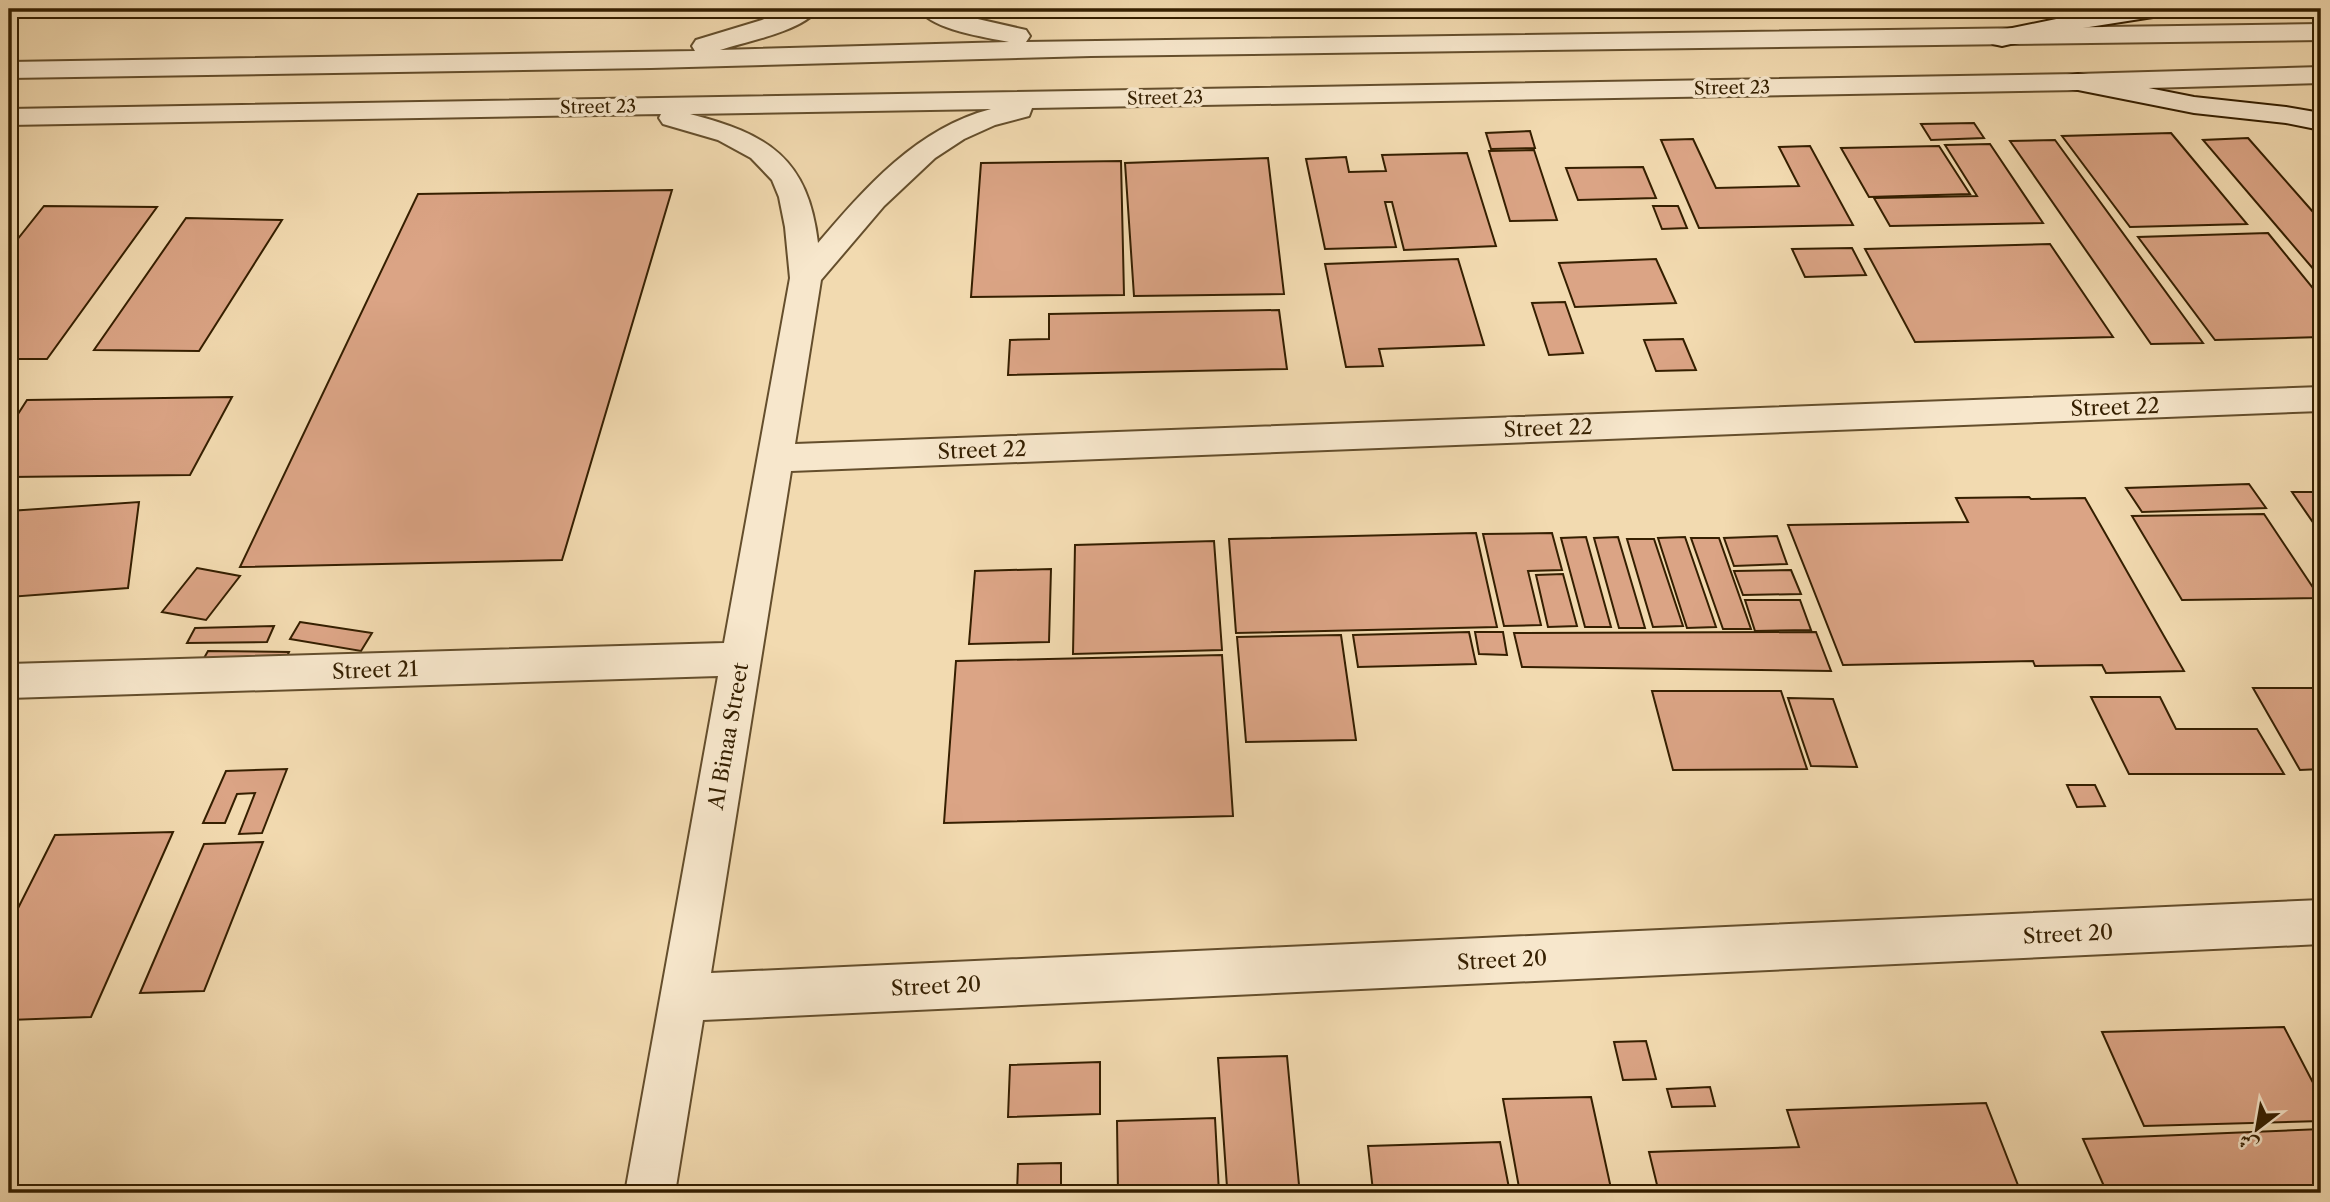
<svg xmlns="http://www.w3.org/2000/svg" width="2330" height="1202" font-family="'Libre Caslon Text',Amiri,serif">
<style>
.building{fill:#dba485;stroke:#351f00;stroke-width:2}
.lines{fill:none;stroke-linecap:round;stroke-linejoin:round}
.street-casing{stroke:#644e2c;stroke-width:4}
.secondary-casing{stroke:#351f00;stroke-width:4}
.street{fill:#f7e7cc;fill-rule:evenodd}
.secondary{fill:#f7e7cc;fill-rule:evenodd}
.labels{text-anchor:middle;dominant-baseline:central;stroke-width:7;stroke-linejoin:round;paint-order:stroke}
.far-street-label{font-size:18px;fill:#351f00;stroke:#f7e7cc}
.street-label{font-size:21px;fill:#351f00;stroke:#f7e7cc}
</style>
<rect width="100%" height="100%" fill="#f2dab0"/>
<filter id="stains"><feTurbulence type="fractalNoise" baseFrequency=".00286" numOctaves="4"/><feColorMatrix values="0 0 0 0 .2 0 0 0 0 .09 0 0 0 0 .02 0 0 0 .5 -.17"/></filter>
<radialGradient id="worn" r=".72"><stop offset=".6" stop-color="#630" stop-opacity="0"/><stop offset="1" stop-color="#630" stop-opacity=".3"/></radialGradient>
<!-- building -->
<g class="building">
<path d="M1974 123 1984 138 1931 140 1921 124Z"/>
<path d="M1530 131 1535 148 1491 149 1486 133Z"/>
<path d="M2171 133 2247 224 2130 227 2062 136Z"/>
<path d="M2248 138 2321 221V278L2203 140Z"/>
<path d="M1693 139 1716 188 1799 186 1779 147 1810 146 1853 225 1699 228 1661 140Z"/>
<path d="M2055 140 2203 343 2151 344 2010 141Z"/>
<path d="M1990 144 2043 223 1890 226 1874 198 1977 196 1945 145Z"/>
<path d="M1939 146 1970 194 1869 197 1841 148Z"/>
<path d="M1534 150 1557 220 1510 221 1489 151Z"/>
<path d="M1467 153 1496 246 1404 250 1392 202H1385L1396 247 1325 249 1306 159 1346 157 1349 172 1386 171 1382 155Z"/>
<path d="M1268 158 1284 294 1134 296 1125 163Z"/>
<path d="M1121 161 1124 295 971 297 981 163Z"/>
<path d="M1643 167 1656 198 1578 200 1566 168Z"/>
<path d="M672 190 562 560 240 567 418 194Z"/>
<path d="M44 206 157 207 47 359H9V250Z"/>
<path d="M1653 206H1678L1687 228 1662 229Z"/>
<path d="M186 218 282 220 199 351 94 350Z"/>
<path d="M2268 233 2321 298V337L2215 340 2138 237Z"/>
<path d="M2050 244 2113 337 1915 342 1865 249Z"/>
<path d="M1852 248 1866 275 1805 277 1792 249Z"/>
<path d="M1458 259 1484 345 1379 349 1383 366 1346 367 1325 264Z"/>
<path d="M1656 259 1676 303 1575 307 1559 263Z"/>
<path d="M1565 302 1583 353 1549 355 1532 303Z"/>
<path d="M1279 310 1287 369 1008 375 1010 340 1049 339V314Z"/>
<path d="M1683 339 1696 370 1656 371 1644 340Z"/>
<path d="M232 397 190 475 9 477V428L27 400Z"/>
<path d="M2249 484 2266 508 2142 512 2126 488Z"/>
<path d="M2292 492H2321V534Z"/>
<path d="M2029 497 2031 499 2085 498 2184 671 2106 673 2102 665 2035 666 2033 661 1843 665 1788 525 1968 522 1956 498Z"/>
<path d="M139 502 128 588 9 597V511Z"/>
<path d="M2264 514 2320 598 2182 600 2132 516Z"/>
<path d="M1476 533 1497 627 1236 633 1229 539Z"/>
<path d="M1552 533 1562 570 1528 571 1541 625 1504 626 1483 534Z"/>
<path d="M1777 536 1787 564 1734 566 1724 538Z"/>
<path d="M1586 537 1611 627H1585L1561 538Z"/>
<path d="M1618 537 1645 628H1619L1594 538Z"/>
<path d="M1685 537 1716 627 1687 628 1658 538Z"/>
<path d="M1691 538H1719L1751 629H1723Z"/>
<path d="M1627 539H1654L1683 626 1653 627Z"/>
<path d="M1214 541 1222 650 1073 654 1075 545Z"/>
<path d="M197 568 240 576 206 620 162 612Z"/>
<path d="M1051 569 1049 642 969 644 975 571Z"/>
<path d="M1791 570 1801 594 1743 595 1734 571Z"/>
<path d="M1563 574 1577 626 1548 627 1536 575Z"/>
<path d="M1745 600H1800L1811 630 1755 631Z"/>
<path d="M300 622 372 633 361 651 290 639Z"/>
<path d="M274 626 267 642 187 643 195 628Z"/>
<path d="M1469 632 1476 664 1358 667 1353 635Z"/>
<path d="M1475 632H1503L1507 655 1479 654Z"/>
<path d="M1816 632 1831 671 1522 667 1514 633Z"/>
<path d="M1341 635 1356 740 1246 742 1237 637Z"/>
<path d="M208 651 289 652 282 668 199 667Z"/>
<path d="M1222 655 1233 816 944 823 956 661Z"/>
<path d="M2253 688H2321V769L2300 770Z"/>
<path d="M1652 691H1781L1807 769 1673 770Z"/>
<path d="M2091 697H2160L2176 729H2257L2284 774H2129Z"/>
<path d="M1788 698 1833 699 1857 767 1811 766Z"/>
<path d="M287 769 262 833 239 834 255 793 237 794 225 823H203L226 771Z"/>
<path d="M2067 785H2095L2105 806 2077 807Z"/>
<path d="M173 832 91 1017 9 1020V926L55 835Z"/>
<path d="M263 842 204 991 140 993 204 844Z"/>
<path d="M2284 1027 2321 1098V1121L2144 1126 2102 1032Z"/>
<path d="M1646 1041 1656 1079 1623 1080 1614 1042Z"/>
<path d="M1287 1056 1299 1185 1227 1187 1218 1058Z"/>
<path d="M1100 1062V1114L1008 1117 1010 1065Z"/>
<path d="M1710 1087 1715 1106 1672 1107 1667 1089Z"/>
<path d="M1591 1097 1612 1193H1520L1503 1099Z"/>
<path d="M1986 1103 2021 1193H1659L1649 1152 1799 1147 1787 1110Z"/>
<path d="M1215 1118 1219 1193H1118L1117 1121Z"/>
<path d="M2321 1129V1193H2107L2083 1139Z"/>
<path d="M1500 1142 1510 1193H1330L1373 1191 1368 1146Z"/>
<path d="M1061 1163V1193H1017L1018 1164Z"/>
</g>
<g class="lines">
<defs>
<g id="street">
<path d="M785 9H818C803 31 745 42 720 50L1009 42C985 37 932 30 919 9H952L969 17 1026 30 1030 36 1026 42 2321 24V40L1091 56 651 68 9 78V62L695 51 692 46 696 40 762 20Z"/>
<path d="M2321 67V83L2078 90 1032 108 1029 116 995 125 964 139 935 158 884 206 821 280 795 444 2321 387V411L791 471 711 973 2321 900V944L703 1020 675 1193H625L718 676 9 698V664L724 643 790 278 785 227 779 197 772 180 751 158 718 140 663 124 659 118 661 114 9 125V109L2078 74ZM991 109C917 128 865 188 818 243 808 158 768 134 690 114Z"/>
</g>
<g id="secondary">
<path d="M2105 9H2166L2162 15 2153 17 2070 30 2002 46 1993 44 1989 38 1993 32Z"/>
<path d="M2306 9H2321V19L2312 17Z"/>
<path d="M2078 74 2194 97 2286 107 2321 113V130L2286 123 2194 113 2068 88 2064 82 2068 76Z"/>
</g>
</defs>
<!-- street casing -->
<use href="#street" class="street-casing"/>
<!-- secondary casing -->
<use href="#secondary" class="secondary-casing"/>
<!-- street -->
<use href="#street" class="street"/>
<!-- secondary -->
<use href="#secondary" class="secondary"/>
</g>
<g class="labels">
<!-- far-street labels -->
<g class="far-street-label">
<text transform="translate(1732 88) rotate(-1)">Street 23</text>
<text transform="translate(1165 98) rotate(-1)">Street 23</text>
<text transform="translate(598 107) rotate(-1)">Street 23</text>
</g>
<!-- street labels -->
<g class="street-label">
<text transform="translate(2115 407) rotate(-2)">Street 22</text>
<text transform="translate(1548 428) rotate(-2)">Street 22</text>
<text transform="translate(982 450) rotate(-2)">Street 22</text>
<text transform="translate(375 670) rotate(-2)">Street 21</text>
<text transform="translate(728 736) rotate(-80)">Al Binaa Street</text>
<text transform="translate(2068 934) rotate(-3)">Street 20</text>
<text transform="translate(1502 960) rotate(-3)">Street 20</text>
<text transform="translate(936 986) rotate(-3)">Street 20</text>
</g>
</g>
<!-- margin -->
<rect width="2330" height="1202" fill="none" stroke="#f2dab0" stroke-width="35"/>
<rect x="10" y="10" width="2309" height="1181" fill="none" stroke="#351f00" stroke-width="3.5"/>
<rect x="18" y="18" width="2295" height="1167" fill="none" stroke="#351f00" stroke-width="2"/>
<!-- north arrow -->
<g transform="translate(2257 1129) rotate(211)" stroke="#f7e7cc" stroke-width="5" paint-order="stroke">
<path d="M0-5L12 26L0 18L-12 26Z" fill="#351f00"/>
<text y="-10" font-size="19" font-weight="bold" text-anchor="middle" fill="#351f00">ش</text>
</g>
<rect width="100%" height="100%" filter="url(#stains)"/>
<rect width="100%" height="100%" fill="url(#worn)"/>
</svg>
